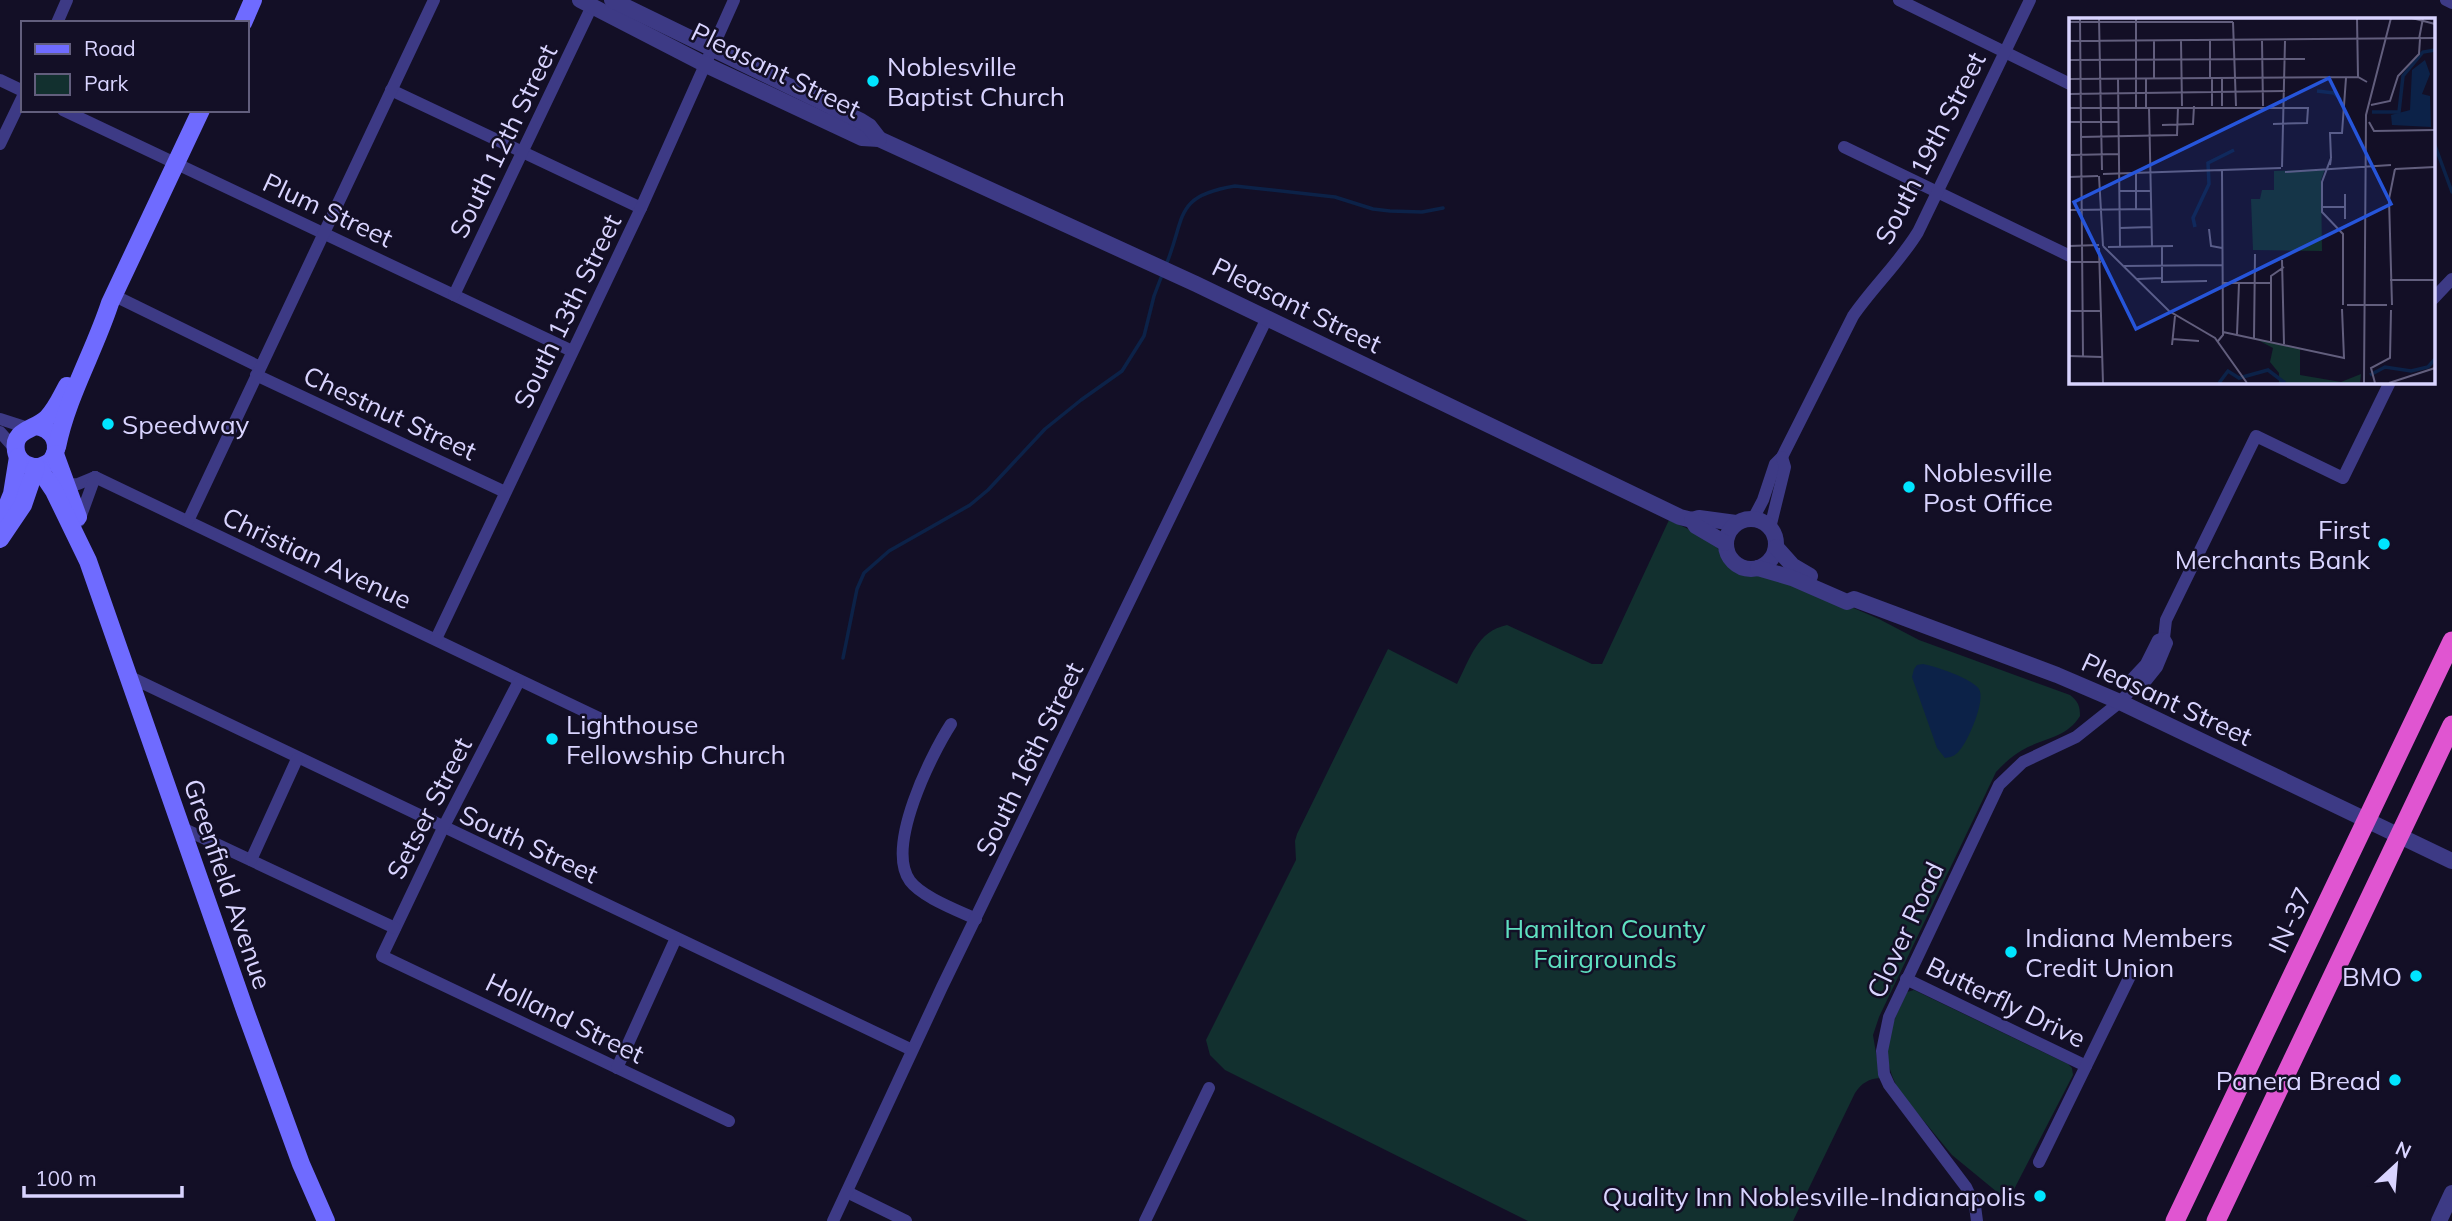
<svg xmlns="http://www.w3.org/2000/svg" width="2452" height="1221" font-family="Mulish,sans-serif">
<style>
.green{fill:#12302f}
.water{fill:#0c2248}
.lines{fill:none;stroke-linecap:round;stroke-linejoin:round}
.stream{stroke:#0c2248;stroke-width:3.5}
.minor{stroke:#3d3a85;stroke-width:12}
.tertiary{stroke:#3d3a85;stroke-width:16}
.secondary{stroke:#6f6bff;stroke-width:18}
.trunk{stroke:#e055d1;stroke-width:19}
.poi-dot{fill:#00e5ff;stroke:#130f26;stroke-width:2.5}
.labels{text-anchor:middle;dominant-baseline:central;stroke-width:5;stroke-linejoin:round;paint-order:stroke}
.poi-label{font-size:26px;fill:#d9d4ff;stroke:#130f26;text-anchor:start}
.street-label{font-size:26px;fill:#d9d4ff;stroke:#130f26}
.park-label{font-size:26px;fill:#5fe0c0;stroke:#130f26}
.inset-river{fill:none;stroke:#0c2248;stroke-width:3.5}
.inset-road{fill:none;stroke:#625e7d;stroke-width:2}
.view{fill:#2655da;fill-opacity:0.15;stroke:#2655da;stroke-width:3.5}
.inset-edge{fill:none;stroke:#d9d4ff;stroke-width:3.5}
</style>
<rect width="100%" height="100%" fill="#130f26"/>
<!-- green -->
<g class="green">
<path d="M1669 520 1714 541 1721 554 1734 568 1747 574 1784 578 1879 619 1919 640 2070 695C2078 701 2080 706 2080 716 2068 736 2047 738 2028 747 2016 753 2005 762 1996 772L1879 1017 1873 1035 1880 1078C1868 1079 1862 1083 1855 1093L1793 1221H1528L1225 1070 1210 1055 1206 1040 1296 860 1295 841 1297 834 1388 649 1457 684C1470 659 1477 631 1507 625L1592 664H1602Z"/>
<path d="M1914 990 2068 1064 2072 1068 2073 1075 2008 1201 1952 1155 1899 1091C1877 1048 1889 1032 1907 992Z"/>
</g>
<!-- water -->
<path class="water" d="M1923 664C1935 666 1973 679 1979 689 1986 700 1968 742 1959 751 1955 756 1951 757 1945 758L1937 748 1912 677 1914 669 1917 665Z"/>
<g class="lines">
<!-- stream -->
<g class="stream">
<path d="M2433 140 2452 192"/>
<path d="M1166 265C1186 217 1173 196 1235 186L1335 197 1373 209 1390 211 1422 212 1443 208"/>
<path d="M843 658 857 589 864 573 889 551 970 505 988 490 1045 429 1081 400 1122 371 1144 336 1154 296 1162 275"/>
</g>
<!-- minor -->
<g class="minor">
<path d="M1899 0 2070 84"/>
<path d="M2446 0 2452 3"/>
<path d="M57 23 67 0"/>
<path d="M0 80 23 91"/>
<path d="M391 90 641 208"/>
<path d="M63 110 572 351"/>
<path d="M0 144 23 96"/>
<path d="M1844 147 2070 256"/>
<path d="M113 295 260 367"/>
<path d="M454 295 592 6"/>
<path d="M2433 299 2452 279"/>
<path d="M256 375 505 492"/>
<path d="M0 419 28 428"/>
<path d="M0 432 16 450"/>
<path d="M95 477 603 720"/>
<path d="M66 485 78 484 95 477"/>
<path d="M1753 519 1763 500 1775 464 1782 457 1853 316C1873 287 1899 263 1918 232L2030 0"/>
<path d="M79 521 95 477"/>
<path d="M188 521 434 0"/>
<path d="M1770 528 1785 467 1782 457"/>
<path d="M2164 638 2166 620 2256 436 2343 478 2390 382"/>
<path d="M436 639 641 208 734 0"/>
<path d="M128 676 912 1050"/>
<path d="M519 681 443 828 382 956 729 1121"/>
<path d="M951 724C931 755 885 847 910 881 922 897 957 910 976 919"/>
<path d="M180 827 395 928"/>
<path d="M251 860 297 759"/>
<path d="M1906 979 2086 1066"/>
<path d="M617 1068 676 938"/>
<path d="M2039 1162 2133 970"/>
<path d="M847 1192 906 1221"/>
<path d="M833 1221 942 987 1267 318"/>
<path d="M1145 1221 1209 1088"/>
<path d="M1977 1221 1975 1206 1966 1187 1889 1085 1884 1074 1882 1051 1889 1017 1999 785 2023 762 2076 737 2120 702 2132 689 2141 687 2157 667 2167 643 2164 638 2158 640 2146 664 2131 680 2132 689"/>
</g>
<!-- tertiary -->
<g class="tertiary">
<path d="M580 0 706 65 862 138 879 139 1196 284 1680 517 1692 520 1699 518 1736 523"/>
<path d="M612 0 861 121 869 126 879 139"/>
<circle cx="1751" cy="544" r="25"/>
<path d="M1692 520 1696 526 1725 543"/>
<path d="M1776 547 1793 566 1810 576"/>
<path d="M1758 568 1792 578 1847 602 1854 599 2057 675 2120 702 2452 861"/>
<path d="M2439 1221 2452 1193"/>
</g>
<!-- secondary -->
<g class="secondary">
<path d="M243 23 253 0"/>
<path d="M35 426C54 428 62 446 51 461 44 466 38 469 30 466 23 464 17 458 16 451 12 429 35 430 47 418 56 409 61 397 67 386"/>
<path d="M57 447C67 397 94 352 110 303L201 110"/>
<path d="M55 454 78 517"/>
<path d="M38 467 54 491 88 561 246 1013 301 1164 326 1221"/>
<path d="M0 523 12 494 18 457"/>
<path d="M0 539 23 505 36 467"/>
</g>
<!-- trunk -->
<g class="trunk">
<path d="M2175 1221 2452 641"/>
<path d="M2216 1221 2452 725"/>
</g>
</g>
<!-- markers -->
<g class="poi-dot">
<circle cx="873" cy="81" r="7"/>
<circle cx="108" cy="424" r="7"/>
<circle cx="1909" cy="487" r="7"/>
<circle cx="2384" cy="544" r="7"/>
<circle cx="552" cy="739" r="7"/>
<circle cx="2011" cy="952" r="7"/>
<circle cx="2416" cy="976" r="7"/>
<circle cx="2395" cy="1080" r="7"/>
<circle cx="2040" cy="1196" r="7"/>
</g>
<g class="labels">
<!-- poi labels -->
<g class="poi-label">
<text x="887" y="66">Noblesville<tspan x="887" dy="30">Baptist Church</tspan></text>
<text x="122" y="424">Speedway</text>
<text x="1923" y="472">Noblesville<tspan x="1923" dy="30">Post Office</tspan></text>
<text x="2370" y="529" text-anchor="end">First<tspan x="2370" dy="30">Merchants Bank</tspan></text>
<text x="566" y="724">Lighthouse<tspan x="566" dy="30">Fellowship Church</tspan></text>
<text x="2025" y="937">Indiana Members<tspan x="2025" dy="30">Credit Union</tspan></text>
<text x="2402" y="976" text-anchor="end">BMO</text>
<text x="2381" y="1080" text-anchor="end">Panera Bread</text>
<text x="2026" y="1196" text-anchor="end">Quality Inn Noblesville-Indianapolis</text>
</g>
<!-- street labels -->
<g class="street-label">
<text transform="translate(776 70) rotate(26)">Pleasant Street</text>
<text transform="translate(503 141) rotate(-64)">South 12th Street</text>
<text transform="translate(1930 148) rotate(-63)">South 19th Street</text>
<text transform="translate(328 210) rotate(25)">Plum Street</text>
<text transform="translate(1297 305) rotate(26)">Pleasant Street</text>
<text transform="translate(567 311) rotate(-64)">South 13th Street</text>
<text transform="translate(390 413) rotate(25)">Chestnut Street</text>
<text transform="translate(317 558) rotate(25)">Christian Avenue</text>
<text transform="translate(2167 699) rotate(25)">Pleasant Street</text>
<text transform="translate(1029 759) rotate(-64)">South 16th Street</text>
<text transform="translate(429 808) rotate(-63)">Setser Street</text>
<text transform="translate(529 844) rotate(25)">South Street</text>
<text transform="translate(228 884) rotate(71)">Greenfield Avenue</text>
<text transform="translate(2290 920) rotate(-65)">IN-37</text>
<text transform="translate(1905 930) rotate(-65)">Clover Road</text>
<text transform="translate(2006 1002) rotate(26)">Butterfly Drive</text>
<text transform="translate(565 1018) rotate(26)">Holland Street</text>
</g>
<!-- park labels -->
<g class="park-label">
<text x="1605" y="928">Hamilton County<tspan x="1605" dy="30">Fairgrounds</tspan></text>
</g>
</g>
<!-- overview -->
<g transform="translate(2069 18)">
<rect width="366" height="366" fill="#130f26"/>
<path d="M256 151 252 162 253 233 184 232 182 181H191L193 172H205V153ZM185 320 231 331V357L272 364 292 356 291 365H210V355L201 344 204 330Z" fill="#12302f"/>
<path d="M356 42 361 56 353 76 361 78 362 109 323 107 322 97 341 92 343 52Z" fill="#0c2248"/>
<path class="inset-river" d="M248 73 265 75 272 82M303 94H330L334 58 354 34 366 32M126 209 124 200 140 166 139 145 165 132M301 357 316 349 342 353 359 349 366 341M150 365 159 353 170 360 199 352 216 365"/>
<path class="inset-road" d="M11 0 14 338M30 0 33 152M288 0 289 59M343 0 366 6M67 1V89M0 4H164M164 4 167 88M350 21 354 0M0 23 366 20M85 23V61M112 23 113 88M141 23V60M193 23 194 88M0 42 236 41M143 60V88M0 61 289 59 298 64M49 61 51 228M77 61V89M0 76 216 73M302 87 321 83 329 58 350 36 351 21M153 88V60M80 89 83 228M0 90H239L238 105 204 106M0 104H49M300 104 305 113 366 112M93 107 124 106 125 88M11 119 108 117 109 89M2 137 50 136M262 140 261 115H273L277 60M261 147 262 140 253 164V194L274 216V287M213 149 216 23M326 151 366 149M67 154V192M216 154 322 147M34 156 212 150M30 158 34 228M0 159 29 158M50 173H82M276 176V201M253 189H276M0 192 82 191M51 210 82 209M140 211 142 228 153 230M0 228 30 227M34 228 100 293 146 320 178 365M93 228V264L138 263M39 229 104 228M30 230 34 365M213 242 215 326M0 244H32M55 248 153 247M68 261 93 260M321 262H366M153 265H201M278 287H318M323 287 320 181 326 151M0 293H32M154 314 275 340 273 291M168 316 170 265M185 320 186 236M103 321 130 323M149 323 154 317 153 153M202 323V258L215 249M103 327 106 298M0 338 33 339M295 365 297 97 322 0M306 365 302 350 321 340 322 292M320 365 366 350"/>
<path class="view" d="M260 60 322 186 67 311 5 184Z"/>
<rect width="366" height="366" class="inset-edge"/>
</g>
<!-- legend -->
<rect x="21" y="21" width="228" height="91" fill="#130f26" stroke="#625e7d" stroke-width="2"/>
<rect x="35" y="44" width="35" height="10" fill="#6f6bff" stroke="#625e7d" stroke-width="2"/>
<text x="84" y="56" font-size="21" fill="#d9d4ff">Road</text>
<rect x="35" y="74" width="35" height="21" fill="#12302f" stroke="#625e7d" stroke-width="2"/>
<text x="84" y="91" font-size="21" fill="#d9d4ff">Park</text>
<!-- north arrow -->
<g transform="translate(2396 1165) rotate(26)" stroke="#130f26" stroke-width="5" paint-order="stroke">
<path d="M0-5L12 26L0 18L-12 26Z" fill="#d9d4ff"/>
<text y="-10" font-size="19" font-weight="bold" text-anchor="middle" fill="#d9d4ff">N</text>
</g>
<!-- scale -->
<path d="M24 1186v10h158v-10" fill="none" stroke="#d9d4ff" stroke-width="3.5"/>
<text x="35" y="1186" font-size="21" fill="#d9d4ff" stroke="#130f26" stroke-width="5" paint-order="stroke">100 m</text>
</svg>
